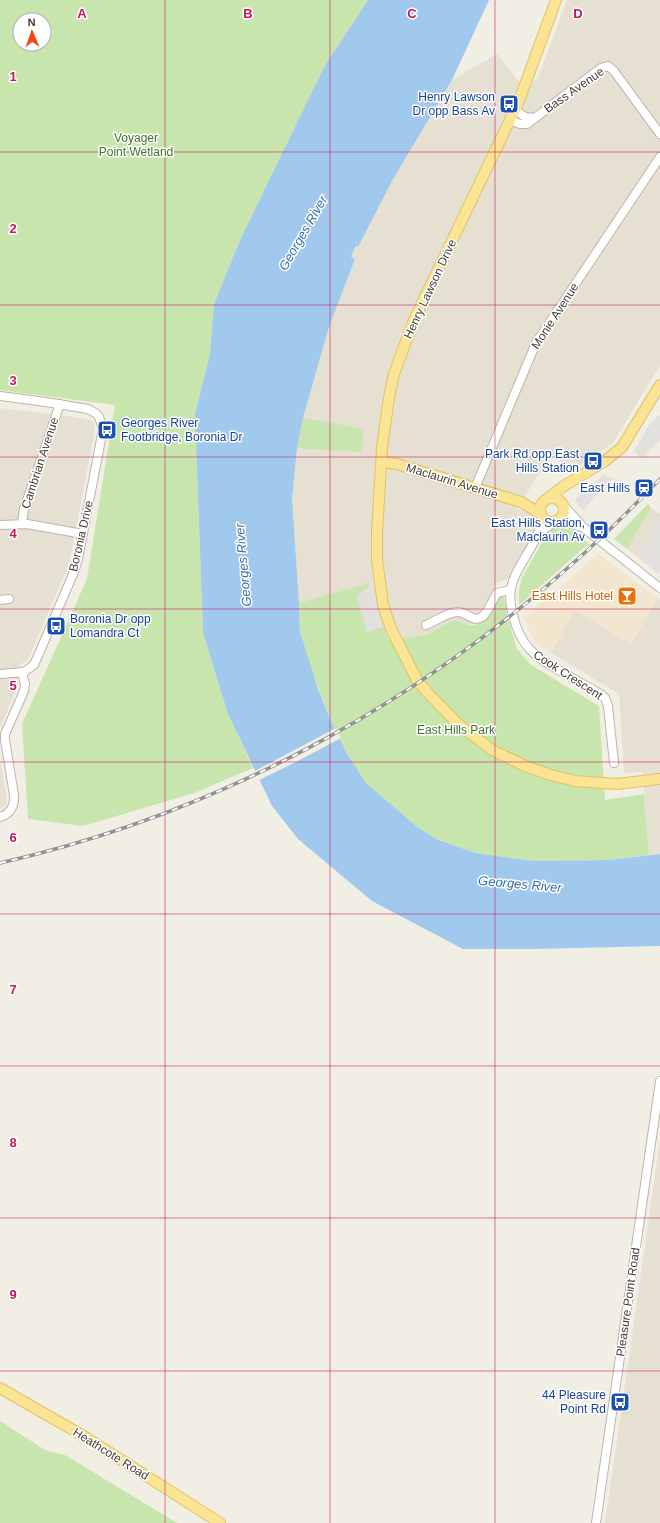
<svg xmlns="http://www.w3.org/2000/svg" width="660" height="1523" font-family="Arial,sans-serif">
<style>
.residential{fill:#e5e0d2}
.commercial{fill:#f3e6cf}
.green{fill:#c8e5ad;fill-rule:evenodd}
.parking{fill:#e2e0dc}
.water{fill:#a1c9ed}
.pier{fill:#f1eee4}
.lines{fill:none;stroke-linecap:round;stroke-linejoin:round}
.minor-casing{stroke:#bcb6a7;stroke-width:10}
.major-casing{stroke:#dfc264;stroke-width:12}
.minor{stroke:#fff;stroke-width:8}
.major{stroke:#fbe493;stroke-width:10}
.rail-casing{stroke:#939393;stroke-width:3.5}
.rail{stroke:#fff;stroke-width:2;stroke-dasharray:6;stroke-linecap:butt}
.grid{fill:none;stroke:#c2185b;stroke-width:1;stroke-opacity:0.55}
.labels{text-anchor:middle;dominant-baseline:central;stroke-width:3;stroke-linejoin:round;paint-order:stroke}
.street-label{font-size:12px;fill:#433e34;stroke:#fff}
.transit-label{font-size:12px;fill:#164399;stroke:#fff;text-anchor:end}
.park-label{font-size:12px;fill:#41722a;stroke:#fff}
.food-label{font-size:12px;fill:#c56008;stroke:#fff;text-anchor:end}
.water-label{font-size:13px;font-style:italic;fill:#3170ab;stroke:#fff}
.grid-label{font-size:13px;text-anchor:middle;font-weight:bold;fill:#c2185b;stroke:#fff;stroke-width:3;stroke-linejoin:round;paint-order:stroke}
</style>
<rect width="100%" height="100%" fill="#f1eee4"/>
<!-- residential -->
<g class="residential">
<path d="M567 0H660V365L613 443 574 469 550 455 517 509 534 514 536 533 510 578 495 583 497 599 483 620 469 625 454 620 427 635 388 640 369 583 299 603 292 499 297 448 303 418 329 327 355 259 351 257 392 181 452 80 497 54 524 88 538 78Z"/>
<path d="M0 408 74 417 93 421 95 430 69 564 28 659 20 665 17 688 0 728Z"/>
<path d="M651 508 660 514V521L639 558 627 549Z"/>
<path d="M658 598 660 600V854L649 855 643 772 627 773 624 771 619 694 551 653 574 610 631 644Z"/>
<path d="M0 759 7 800 5 806 0 809Z"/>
<path d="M660 1140V1523H605L621 1413Z"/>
</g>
<!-- commercial -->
<path class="commercial" d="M598 554 658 598 631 644 574 610 551 653 535 643 524 618Z"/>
<!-- green -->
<g class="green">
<path d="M0 0H368L324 67 240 240 214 304 210 354 195 414 203 633 228 714 253 768 194 793 83 826 28 819 22 724 87 579 115 405 0 390ZM20 20H44V44H20Z"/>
<path d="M303 418 364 429 361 452 297 448Z"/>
<path d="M648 504 651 508 627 549 614 539Z"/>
<path d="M559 527C572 527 581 537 590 545L586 546 519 605V590L522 578 546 535 553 528Z"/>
<path d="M369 583 388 640 427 635 454 620C459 621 464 624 469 625 484 627 492 607 498 597H504L507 615 517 649 531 665 599 706 605 800 644 794 649 855 609 860 533 861 475 853 436 839 416 826 366 783 346 752 331 721 308 661 300 632 299 603Z"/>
<path d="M0 1421 45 1450 65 1455 177 1523H0Z"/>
</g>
<!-- parking -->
<g class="parking">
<path d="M660 414V440L642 458 634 451 649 425Z"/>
<path d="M604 473 606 476 613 478 583 510 576 502V499L591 483H595Z"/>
<path d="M660 521V570L658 574 639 558Z"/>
<path d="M371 585 383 627 367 633 357 596Z"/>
</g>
<!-- water -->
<path class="water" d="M368 0H489L452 80 392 181 358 247 356 246 351 257 355 259 329 327 303 418 297 448 292 499 299 603 300 632 318 689 331 721 346 752 366 783 416 826 436 839 475 853 533 861 609 860 660 854V946L535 949H463L372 901 298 839 272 806 228 714 203 633 195 414 210 354 214 304 240 240 324 67Z"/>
<!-- pier -->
<path class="pier" d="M336 728 341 738 296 762 257 781 253 772Z"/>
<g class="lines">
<defs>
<g id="minor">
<path d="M515 110 525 117 534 118"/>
<path d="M510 120 520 124H527L601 68 608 66 614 71 660 134"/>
<path d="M0 396 46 402 88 409 97 414 99 417 103 429 78 559 74 572 34 665 24 672 0 674"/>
<path d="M475 488 536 343 660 157"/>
<path d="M564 506 584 528 660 588"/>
<path d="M542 516C540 539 524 556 515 576 509 590 509 601 513 615 520 646 535 657 562 672 575 680 589 687 602 695L605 698 608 706 614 763"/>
<path d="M558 520 581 527"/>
<path d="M22 523 24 509 60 404"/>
<path d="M0 525 27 524 83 534"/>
<path d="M539 533 555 521"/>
<path d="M0 600 9 599"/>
<path d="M426 625C436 621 448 612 458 612 467 612 473 623 482 617 489 612 492 600 497 593L510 590"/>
<path d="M0 817C10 814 15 806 14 795L5 740V734L24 691 25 684 22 672"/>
<path d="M596 1523 660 1081"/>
</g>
<g id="major">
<path d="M556 0 519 101 413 322 394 374 389 398 382 448 377 532V559L383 605 391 629 417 680 427 692 457 723 492 750 525 766 551 775 575 781 617 784 660 779"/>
<path d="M383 462 397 464 521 502 541 514"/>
<circle cx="552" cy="510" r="12"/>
<path d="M548 498 564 486 605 461 622 447 660 385"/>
<path d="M0 1388 87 1438 220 1523"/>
</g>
</defs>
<!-- minor casing -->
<use href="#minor" class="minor-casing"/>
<!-- major casing -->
<use href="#major" class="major-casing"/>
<!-- minor -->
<use href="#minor" class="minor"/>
<!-- major -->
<use href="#major" class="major"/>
<defs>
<path id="rail" d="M0 863C216 814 415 706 579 558 607 533 634 506 660 479"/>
</defs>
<!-- rail casing -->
<use href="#rail" class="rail-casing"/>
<!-- rail -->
<use href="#rail" class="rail"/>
</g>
<!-- grid -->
<path class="grid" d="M165 0V1523M330 0V1523M495 0V1523M0 152H660M0 305H660M0 457H660M0 609H660M0 762H660M0 914H660M0 1066H660M0 1218H660M0 1371H660"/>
<!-- icons -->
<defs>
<symbol id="bus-square" viewBox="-11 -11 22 22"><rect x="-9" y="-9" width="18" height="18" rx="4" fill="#1a4fb4" stroke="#fff"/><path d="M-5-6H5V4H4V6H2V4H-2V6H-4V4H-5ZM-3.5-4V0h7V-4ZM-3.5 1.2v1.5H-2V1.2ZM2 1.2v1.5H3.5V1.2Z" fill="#fff"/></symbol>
<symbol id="station-square" viewBox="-11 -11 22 22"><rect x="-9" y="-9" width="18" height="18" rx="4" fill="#1a4fb4" stroke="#fff"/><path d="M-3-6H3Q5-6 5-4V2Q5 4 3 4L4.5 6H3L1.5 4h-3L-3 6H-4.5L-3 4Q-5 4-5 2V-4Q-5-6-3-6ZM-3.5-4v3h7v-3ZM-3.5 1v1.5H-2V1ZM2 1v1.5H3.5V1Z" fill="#fff"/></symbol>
<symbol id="bar-square" viewBox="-11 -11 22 22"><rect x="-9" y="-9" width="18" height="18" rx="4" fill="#e8710a" stroke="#fff"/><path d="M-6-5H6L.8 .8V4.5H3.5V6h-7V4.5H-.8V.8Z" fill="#fff"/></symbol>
</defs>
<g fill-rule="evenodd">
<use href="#bus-square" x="498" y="93" width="22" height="22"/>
<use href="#bus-square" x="96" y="419" width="22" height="22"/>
<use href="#bus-square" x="582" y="450" width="22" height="22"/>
<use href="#station-square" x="633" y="477" width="22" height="22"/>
<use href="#bus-square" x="588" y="519" width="22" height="22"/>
<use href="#bar-square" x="616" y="585" width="22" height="22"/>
<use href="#bus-square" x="45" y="615" width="22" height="22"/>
<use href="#bus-square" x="609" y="1391" width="22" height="22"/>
</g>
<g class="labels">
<!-- street labels -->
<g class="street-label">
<text transform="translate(574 90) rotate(-35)">Bass Avenue</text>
<text transform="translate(430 289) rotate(-65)">Henry Lawson Drive</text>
<text transform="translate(555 316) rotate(-57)">Monie Avenue</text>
<text transform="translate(40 463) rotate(-72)">Cambrian Avenue</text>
<text transform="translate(452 481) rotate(17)">Maclaurin Avenue</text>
<text transform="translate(81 536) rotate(-77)">Boronia Drive</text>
<text transform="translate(568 675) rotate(33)">Cook Crescent</text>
<text transform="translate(628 1302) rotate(-82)">Pleasure Point Road</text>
<text transform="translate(111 1454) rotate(32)">Heathcote Road</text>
</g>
<!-- transit labels -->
<g class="transit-label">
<text x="495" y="97">Henry Lawson<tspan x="495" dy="14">Dr opp Bass Av</tspan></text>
<text x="121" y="423" text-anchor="start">Georges River<tspan x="121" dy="14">Footbridge, Boronia Dr</tspan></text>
<text x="579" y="454">Park Rd opp East<tspan x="579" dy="14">Hills Station</tspan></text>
<text x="630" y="488">East Hills</text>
<text x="585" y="523">East Hills Station,<tspan x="585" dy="14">Maclaurin Av</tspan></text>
<text x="70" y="619" text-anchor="start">Boronia Dr opp<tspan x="70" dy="14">Lomandra Ct</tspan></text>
<text x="606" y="1395">44 Pleasure<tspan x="606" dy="14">Point Rd</tspan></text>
</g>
<!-- park labels -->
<g class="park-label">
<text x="136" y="138">Voyager<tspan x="136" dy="14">Point Wetland</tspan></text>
<text x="456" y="730">East Hills Park</text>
</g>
<!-- food labels -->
<g class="food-label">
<text x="613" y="596">East Hills Hotel</text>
</g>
<!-- water labels -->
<g class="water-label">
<text transform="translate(303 233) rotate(-60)">Georges River</text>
<text transform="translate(243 565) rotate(-95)">Georges River</text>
<text transform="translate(520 884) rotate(5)">Georges River</text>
</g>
</g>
<g class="grid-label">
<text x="82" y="18">A</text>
<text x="248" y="18">B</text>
<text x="412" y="18">C</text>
<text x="578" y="18">D</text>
<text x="13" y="81">1</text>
<text x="13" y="233">2</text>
<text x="13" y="385">3</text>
<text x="13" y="538">4</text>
<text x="13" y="690">5</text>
<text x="13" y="842">6</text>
<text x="13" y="994">7</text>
<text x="13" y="1147">8</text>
<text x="13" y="1299">9</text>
</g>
<!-- north arrow -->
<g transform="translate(32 32) rotate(358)"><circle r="19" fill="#ffffff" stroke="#b4b2ae"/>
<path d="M0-3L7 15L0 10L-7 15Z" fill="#f34719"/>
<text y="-6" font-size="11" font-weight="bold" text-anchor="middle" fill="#433e34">N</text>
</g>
</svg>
